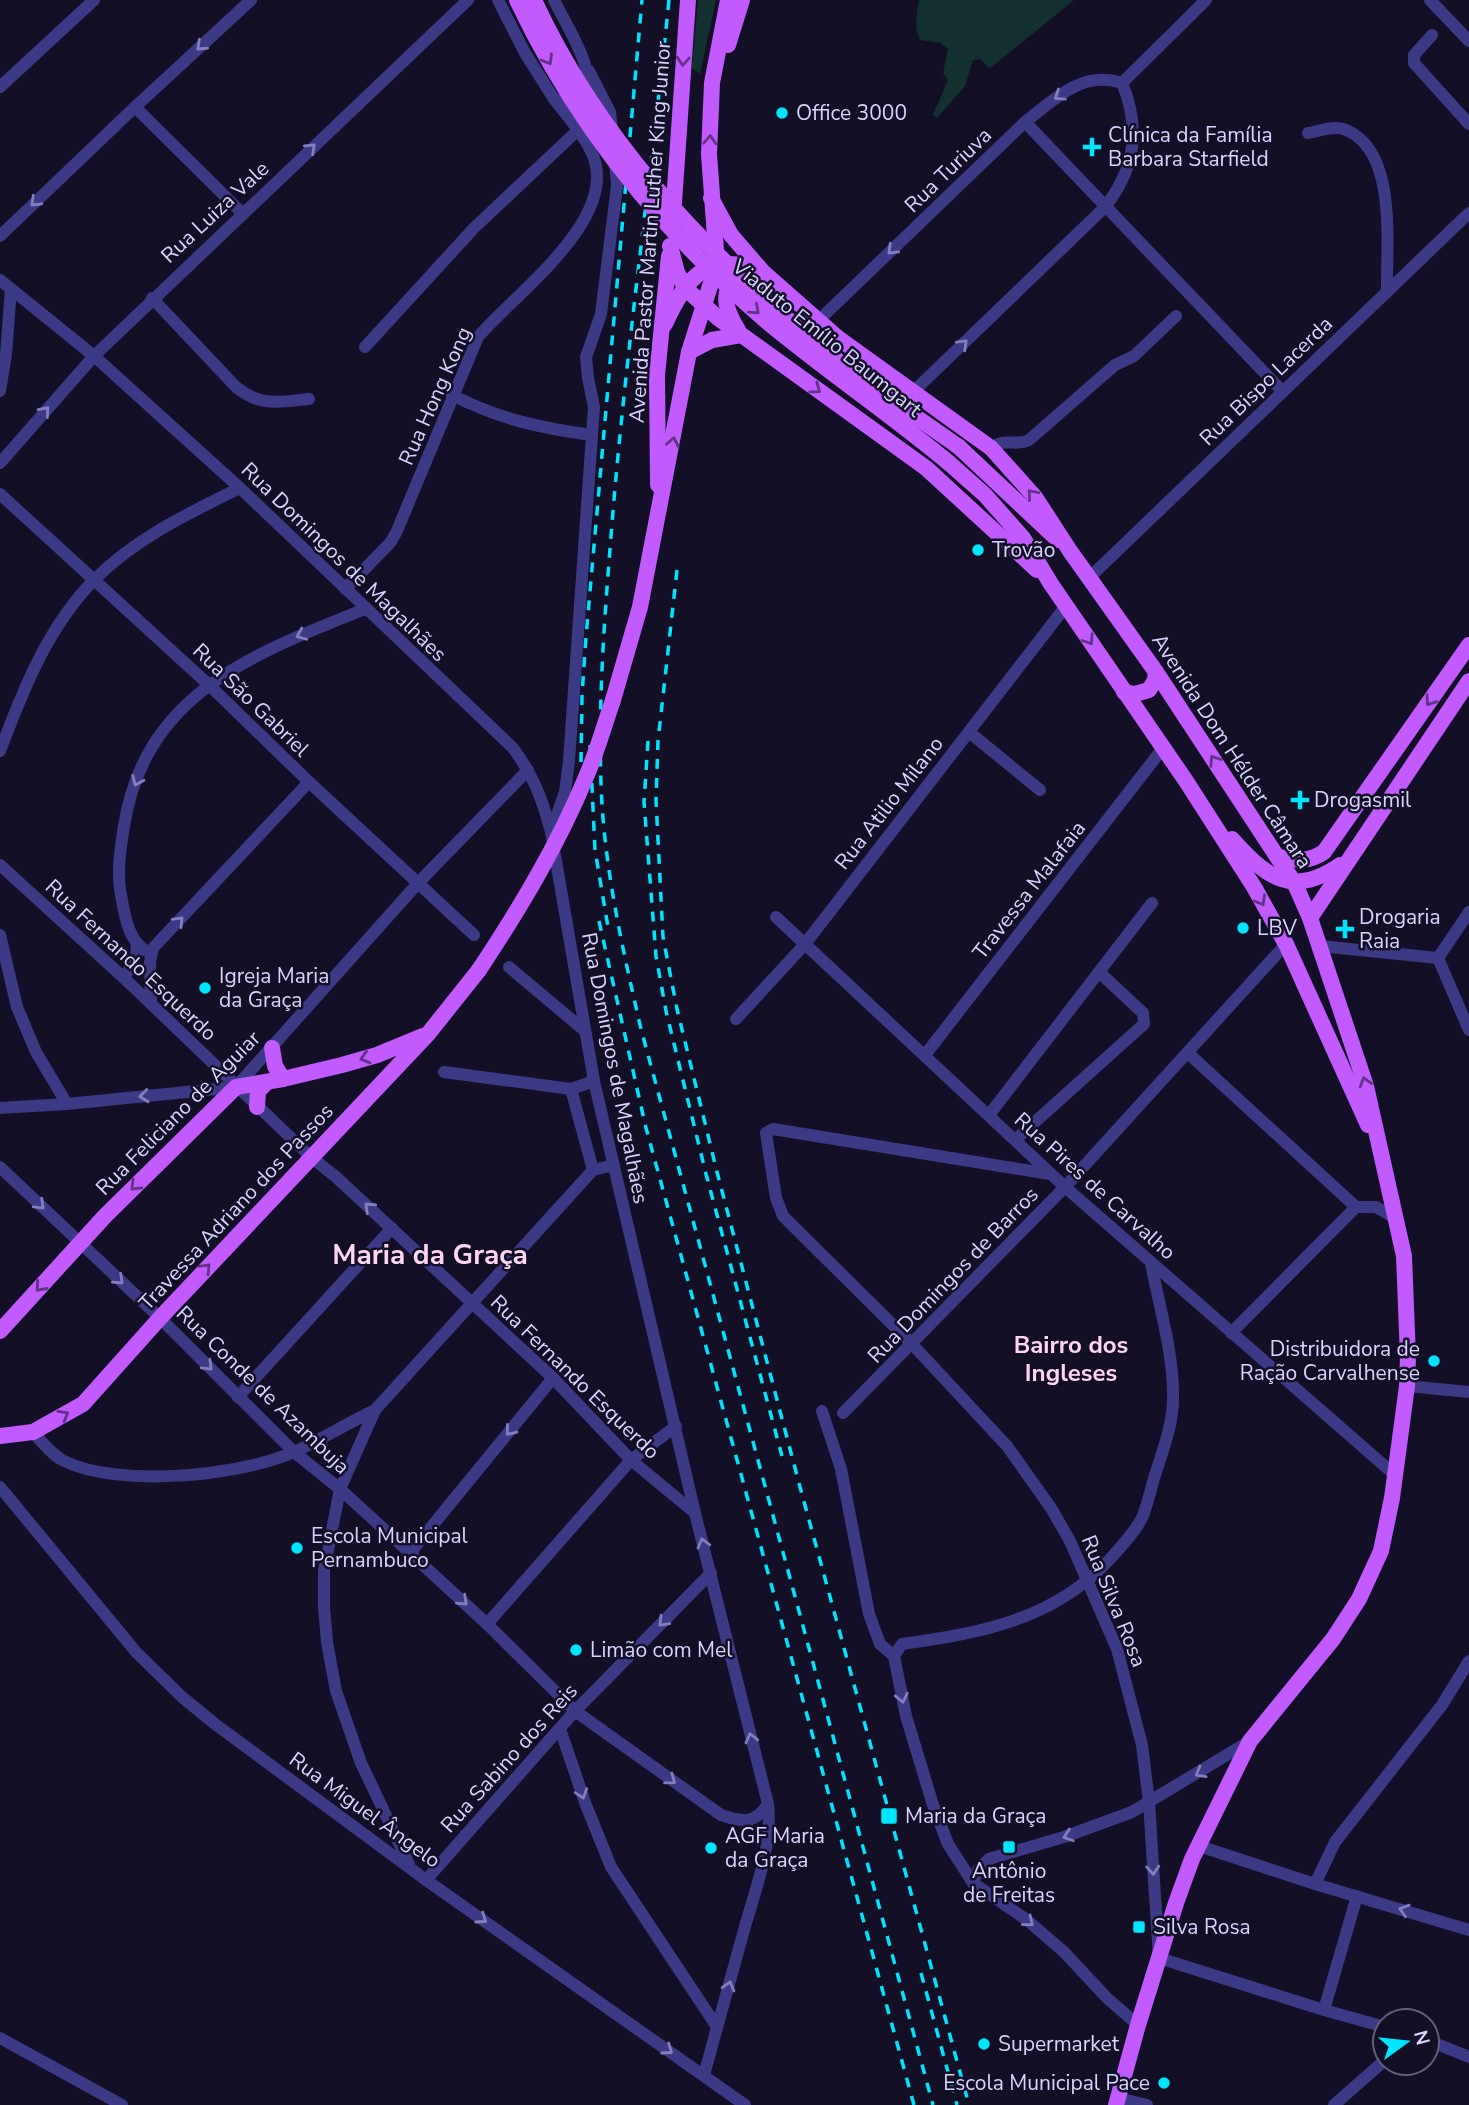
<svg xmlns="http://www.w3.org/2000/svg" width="1469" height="2105" font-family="'Nunito Sans',sans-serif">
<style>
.green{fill:#12302f}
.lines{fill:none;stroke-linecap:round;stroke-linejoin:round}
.minor{stroke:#3d3a85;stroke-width:12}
.major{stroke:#c25bff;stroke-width:16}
.rail{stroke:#00e5ff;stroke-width:3.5;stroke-dasharray:10 9;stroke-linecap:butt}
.major-bridge{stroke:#c25bff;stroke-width:16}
.oneway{stroke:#837fbc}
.oneway2{stroke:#623188}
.poi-dot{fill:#00e5ff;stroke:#130f26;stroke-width:2.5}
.labels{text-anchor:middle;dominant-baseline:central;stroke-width:5;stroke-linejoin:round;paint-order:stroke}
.poi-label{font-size:21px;fill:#d9d4ff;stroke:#130f26;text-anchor:start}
.street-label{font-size:21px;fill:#d9d4ff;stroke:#130f26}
.quarter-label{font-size:24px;font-weight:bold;fill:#ffd6f0;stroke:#130f26}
.district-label{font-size:28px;font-weight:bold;fill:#ffd6f0;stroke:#130f26}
</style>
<rect width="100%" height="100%" fill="#130f26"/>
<!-- green -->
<g class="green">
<path d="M698 0H716L700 74 692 68Z"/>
<path d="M919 0H1074L994 65 989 68 980 59 973 60 965 86 937 118 933 115 948 80 943 73 948 49 940 43 920 40C913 27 917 14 919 0Z"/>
</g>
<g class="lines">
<!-- minor -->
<g class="minor">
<path d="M498 0 525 53 554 99 562 100"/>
<path d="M554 0C564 22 601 76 583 97"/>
<path d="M1430 0 1469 41"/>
<path d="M1432 35 1414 55V63L1469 124"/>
<path d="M589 71 610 112 612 131"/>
<path d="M1122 83 1206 0"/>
<path d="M0 87 94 0"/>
<path d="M135 107 242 213"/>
<path d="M1025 122 1283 392"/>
<path d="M1308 133C1320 131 1334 125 1346 130 1398 151 1386 246 1387 292"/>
<path d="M0 236 135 107 251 0"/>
<path d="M0 280 94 356 240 488 513 748C534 777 542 798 551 832L594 1081 695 1513 768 1804C773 1846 755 1890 744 1930 731 1978 717 2027 704 2075"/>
<path d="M152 298 236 387C261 407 278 402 309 399"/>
<path d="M817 322 1025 122C1055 99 1082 70 1122 83"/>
<path d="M365 347 474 228 577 131"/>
<path d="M0 391 6 354 11 289"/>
<path d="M914 391 1104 208C1135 170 1141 128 1122 83"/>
<path d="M452 395C499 419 540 428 592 435"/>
<path d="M991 448C1005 437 1015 447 1029 440L1115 365 1134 356 1176 316"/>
<path d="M0 463 94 356 468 0"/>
<path d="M0 494 208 684 309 782 474 935"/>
<path d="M1090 577 1469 213"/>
<path d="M345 589 390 543 396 533 478 337C514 294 624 217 591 151 582 132 566 115 554 99"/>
<path d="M969 732 1040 790"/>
<path d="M0 751C23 690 48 626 95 579 136 538 189 513 240 488"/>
<path d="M551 832 565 792 569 761 594 407 588 378 586 357 601 314 617 186 615 161"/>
<path d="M0 865 124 978 311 1157 336 1177 553 1378 631 1460 695 1513"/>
<path d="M776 917 1065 1187 1395 1475"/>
<path d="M0 935 17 1007 36 1052 67 1104"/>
<path d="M1320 946 1438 958"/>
<path d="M151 953C127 945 124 911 120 889 117 870 121 845 124 826 145 693 255 653 365 609"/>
<path d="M1438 958 1469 1030"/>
<path d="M1438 958 1469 912"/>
<path d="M509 967 585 1031"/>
<path d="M124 978 136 957 137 944"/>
<path d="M151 1003 150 962 153 948 309 782"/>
<path d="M736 1019 805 944 1066 606"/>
<path d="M1189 1054 1356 1207"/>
<path d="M925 1055 1163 748"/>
<path d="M444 1072 571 1089 594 1081"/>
<path d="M236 1087 419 882 528 770"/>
<path d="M571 1089 593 1170"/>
<path d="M0 1108 67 1104 236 1087"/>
<path d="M989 1115 1152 903"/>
<path d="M1015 1140 1144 1024 1143 1013 1099 972"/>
<path d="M0 1167 160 1318 294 1452 340 1489 410 1553 487 1624 575 1711 721 1815C743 1822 754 1825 768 1804"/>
<path d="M1050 1174 773 1129 766 1133 776 1198 783 1216 911 1343 1007 1446 1051 1508 1070 1541 1117 1649 1142 1745 1149 1802 1159 1958 1324 2010 1385 2027"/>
<path d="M1231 1333 1356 1207H1376L1397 1219"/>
<path d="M1407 1386 1469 1392"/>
<path d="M238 1397 392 1228"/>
<path d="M822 1411 841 1469 869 1614 880 1644 894 1656 906 1716 933 1805 948 1844 973 1883 1027 1920 1064 1952 1107 1998 1138 2025"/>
<path d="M843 1413 1065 1187 1286 944"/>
<path d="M33 1432C42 1442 52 1455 64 1461 119 1488 239 1476 294 1452 322 1439 348 1423 375 1410"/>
<path d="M0 1487 136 1652 182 1697 215 1724 426 1880 745 2105"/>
<path d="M410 1553 553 1378"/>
<path d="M487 1624 631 1460 676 1426"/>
<path d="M894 1656 902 1644C981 1633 1053 1620 1109 1560 1121 1547 1134 1533 1142 1518 1148 1504 1151 1487 1156 1472 1164 1447 1174 1421 1173 1394 1173 1351 1159 1306 1151 1263"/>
<path d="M560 1729 586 1805 611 1867 717 2027"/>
<path d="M1199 1846 1315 1884 1469 1930"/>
<path d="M409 1864 361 1763 336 1691 327 1642 324 1608V1571L340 1489 375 1410 593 1170 614 1165"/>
<path d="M426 1880 575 1711 711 1573"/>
<path d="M973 1883 978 1870 989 1859 1064 1837 1132 1812 1250 1741"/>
<path d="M1315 1884 1335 1842 1442 1705 1469 1661"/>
<path d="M1324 2010 1357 1896"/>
<path d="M0 2038 122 2105"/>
<path d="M1427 2040 1469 2057"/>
<path d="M1118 2098 1147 2105"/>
<path d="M1334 2105 1385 2060"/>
</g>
<!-- major -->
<g class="major">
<path d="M728 45 742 0"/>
<path d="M711 198 731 235 763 272 838 338 991 448 1035 497 1070 551 1156 672 1295 884 1310 918 1366 1086 1404 1256 1408 1357 1407 1386 1392 1498 1381 1551 1359 1599 1333 1639 1250 1741 1192 1859 1176 1903 1138 2025 1116 2105"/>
<path d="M673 217 688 0"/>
<path d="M670 246 677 272 685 288 718 318 926 468 1037 570"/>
<path d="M736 278C719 295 727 312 738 330"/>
<path d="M665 324C686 277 708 250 762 271"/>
<path d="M689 352 712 340 741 335"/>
<path d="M959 447 1058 540"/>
<path d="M949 463 985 495 1023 538 1051 584 1186 781 1254 887 1286 944 1368 1125"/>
<path d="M658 485 657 375 669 256"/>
<path d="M1124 692 1135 694 1149 690 1155 680 1156 672"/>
<path d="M613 700 640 607 689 352 717 264 709 154 712 83 728 0"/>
<path d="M1232 839C1267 878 1292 898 1340 865"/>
<path d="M1280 857C1297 861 1309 862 1324 852L1469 645"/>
<path d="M1310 918 1469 681"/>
<path d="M272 1048 275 1066 283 1079"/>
<path d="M257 1107 258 1091 267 1082"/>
<path d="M0 1331 105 1216 236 1087 283 1079 342 1065 377 1055 423 1036"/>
<path d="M0 1436 33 1432 83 1404 160 1318 428 1034 479 970"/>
</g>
<!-- rail -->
<g class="rail">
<path d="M669 0C651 179 625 356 611 536 604 625 597 715 602 805 607 881 624 955 641 1029L933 2105"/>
<path d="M677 570 658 741 656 800 663 937 677 1009 717 1172 800 1487 969 2105"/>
<path d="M648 741 644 802 656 956 666 1011 706 1174 782 1456"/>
<path d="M590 745 595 850 609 933"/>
<path d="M581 762 582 695 586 637 642 0"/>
<path d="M599 921 646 1128 914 2105"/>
<path d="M921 1973 957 2105"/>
</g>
<!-- major-bridge -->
<g class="major-bridge">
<path d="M517 0C575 123 662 231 765 320 825 370 889 413 949 463"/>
<path d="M534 0C596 135 699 246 812 340 858 379 910 412 959 447"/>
<path d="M479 970C520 908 558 845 586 777 597 752 604 726 613 700"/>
</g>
</g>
<!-- one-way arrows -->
<defs><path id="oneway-chevron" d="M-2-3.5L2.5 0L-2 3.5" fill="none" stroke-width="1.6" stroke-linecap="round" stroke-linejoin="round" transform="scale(1.75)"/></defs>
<g class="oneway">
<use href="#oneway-chevron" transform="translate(201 46) rotate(137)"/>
<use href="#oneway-chevron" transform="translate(1059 96) rotate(146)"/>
<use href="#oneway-chevron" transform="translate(311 148) rotate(-43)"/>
<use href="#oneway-chevron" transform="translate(35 202) rotate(136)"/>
<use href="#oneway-chevron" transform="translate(892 250) rotate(136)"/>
<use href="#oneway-chevron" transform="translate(963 344) rotate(-44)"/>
<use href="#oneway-chevron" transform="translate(45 411) rotate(-49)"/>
<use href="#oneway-chevron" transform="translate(301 635) rotate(157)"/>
<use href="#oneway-chevron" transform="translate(137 781) rotate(113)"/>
<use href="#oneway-chevron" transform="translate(179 921) rotate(-46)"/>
<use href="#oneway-chevron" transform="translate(144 1096) rotate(174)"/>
<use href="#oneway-chevron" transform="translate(40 1205) rotate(44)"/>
<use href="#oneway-chevron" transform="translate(369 1207) rotate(-137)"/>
<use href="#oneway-chevron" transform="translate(119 1280) rotate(43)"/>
<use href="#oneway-chevron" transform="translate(208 1366) rotate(45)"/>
<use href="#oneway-chevron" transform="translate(510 1431) rotate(129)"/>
<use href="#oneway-chevron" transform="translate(703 1543) rotate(-105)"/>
<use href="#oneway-chevron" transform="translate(463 1601) rotate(43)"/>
<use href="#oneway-chevron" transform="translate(663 1622) rotate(134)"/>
<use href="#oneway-chevron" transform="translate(902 1698) rotate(78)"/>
<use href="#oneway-chevron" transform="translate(751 1738) rotate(-104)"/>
<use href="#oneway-chevron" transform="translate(1200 1773) rotate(150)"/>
<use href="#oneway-chevron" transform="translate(671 1780) rotate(36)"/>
<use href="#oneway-chevron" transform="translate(582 1794) rotate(71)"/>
<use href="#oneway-chevron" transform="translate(1068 1836) rotate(162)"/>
<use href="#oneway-chevron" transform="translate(1153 1870) rotate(86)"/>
<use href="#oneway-chevron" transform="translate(1404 1910) rotate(-163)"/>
<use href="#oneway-chevron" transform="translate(482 1919) rotate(35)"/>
<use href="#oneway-chevron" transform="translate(1029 1922) rotate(38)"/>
<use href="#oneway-chevron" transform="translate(729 1986) rotate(-74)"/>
<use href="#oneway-chevron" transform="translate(668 2050) rotate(35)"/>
</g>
<g class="oneway2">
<use href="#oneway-chevron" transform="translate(548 60) rotate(60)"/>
<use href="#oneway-chevron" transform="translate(683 61) rotate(94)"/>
<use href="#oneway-chevron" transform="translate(710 140) rotate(-87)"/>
<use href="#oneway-chevron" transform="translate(755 310) rotate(42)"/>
<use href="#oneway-chevron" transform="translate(816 389) rotate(36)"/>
<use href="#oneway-chevron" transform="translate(673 442) rotate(-79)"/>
<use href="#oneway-chevron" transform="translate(1032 494) rotate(-130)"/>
<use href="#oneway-chevron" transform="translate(1089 640) rotate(56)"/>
<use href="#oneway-chevron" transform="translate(1430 701) rotate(125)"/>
<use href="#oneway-chevron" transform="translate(1214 760) rotate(-124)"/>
<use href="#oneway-chevron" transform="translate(1261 901) rotate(60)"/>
<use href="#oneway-chevron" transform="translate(365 1058) rotate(163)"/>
<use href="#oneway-chevron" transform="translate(1365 1082) rotate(-106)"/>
<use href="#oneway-chevron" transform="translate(135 1186) rotate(135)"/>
<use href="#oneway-chevron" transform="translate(206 1268) rotate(-47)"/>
<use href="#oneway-chevron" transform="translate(40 1287) rotate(132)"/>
<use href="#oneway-chevron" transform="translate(64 1415) rotate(-30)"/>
</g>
<!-- markers -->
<g class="poi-dot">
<circle cx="782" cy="113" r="7"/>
<path d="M1088.5 136.5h7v7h7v7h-7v7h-7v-7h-7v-7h7z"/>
<circle cx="978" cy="550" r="7"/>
<path d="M1296.5 789.5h7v7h7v7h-7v7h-7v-7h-7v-7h7z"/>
<circle cx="1243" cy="928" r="7"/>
<path d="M1341.5 918.5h7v7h7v7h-7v7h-7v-7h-7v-7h7z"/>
<circle cx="205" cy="988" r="7"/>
<circle cx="1434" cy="1361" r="7"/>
<circle cx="297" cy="1548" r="7"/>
<circle cx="576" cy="1650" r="7"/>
<rect x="880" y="1807" width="18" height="18" rx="3.5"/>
<rect x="1002" y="1840" width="14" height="14" rx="3.5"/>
<circle cx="711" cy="1848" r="7"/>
<rect x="1132" y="1920" width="14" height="14" rx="3.5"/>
<circle cx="984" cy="2044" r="7"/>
<circle cx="1164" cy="2083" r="7"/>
</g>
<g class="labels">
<!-- poi labels -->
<g class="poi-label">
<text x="796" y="113">Office 3000</text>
<text x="1108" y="135">Clínica da Família<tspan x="1108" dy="24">Barbara Starfield</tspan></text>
<text x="992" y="550">Trovão</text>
<text x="1314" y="800">Drogasmil</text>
<text x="1359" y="917">Drogaria<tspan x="1359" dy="24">Raia</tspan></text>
<text x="1257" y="928">LBV</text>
<text x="219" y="976">Igreja Maria<tspan x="219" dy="24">da Graça</tspan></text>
<text x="1420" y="1349" text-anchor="end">Distribuidora de<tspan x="1420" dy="24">Ração Carvalhense</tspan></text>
<text x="311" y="1536">Escola Municipal<tspan x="311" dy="24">Pernambuco</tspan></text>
<text x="590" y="1650">Limão com Mel</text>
<text x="905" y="1816">Maria da Graça</text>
<text x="725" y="1836">AGF Maria<tspan x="725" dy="24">da Graça</tspan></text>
<text x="1009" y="1871" text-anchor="middle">Antônio<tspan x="1009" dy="24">de Freitas</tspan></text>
<text x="1153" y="1927">Silva Rosa</text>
<text x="998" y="2044">Supermarket</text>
<text x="1150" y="2083" text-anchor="end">Escola Municipal Pace</text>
</g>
<!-- street labels -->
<g class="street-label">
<text transform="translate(948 170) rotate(-44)">Rua Turiuva</text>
<text transform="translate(215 212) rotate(-43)">Rua Luiza Vale</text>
<text transform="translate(650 232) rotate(-86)">Avenida Pastor Martin Luther King Junior</text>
<text transform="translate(827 338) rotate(39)">Viaduto Emílio Baumgart</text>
<text transform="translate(1266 381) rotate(-44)">Rua Bispo Lacerda</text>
<text transform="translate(435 396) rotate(-66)">Rua Hong Kong</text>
<text transform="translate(344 562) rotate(44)">Rua Domingos de Magalhães</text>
<text transform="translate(251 700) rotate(44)">Rua São Gabriel</text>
<text transform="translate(1232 751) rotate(57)">Avenida Dom Hélder Câmara</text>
<text transform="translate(889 803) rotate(-52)">Rua Atilio Milano</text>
<text transform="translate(1029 890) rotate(-52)">Travessa Malafaia</text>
<text transform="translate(131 960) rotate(43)">Rua Fernando Esquerdo</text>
<text transform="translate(615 1068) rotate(79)">Rua Domingos de Magalhães</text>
<text transform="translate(178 1113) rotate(-45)">Rua Feliciano de Aguiar</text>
<text transform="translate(1095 1186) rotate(42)">Rua Pires de Carvalho</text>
<text transform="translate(236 1207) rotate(-47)">Travessa Adriano dos Passos</text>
<text transform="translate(953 1275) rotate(-46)">Rua Domingos de Barros</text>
<text transform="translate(575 1377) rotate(44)">Rua Fernando Esquerdo</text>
<text transform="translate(263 1390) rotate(44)">Rua Conde de Azambuja</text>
<text transform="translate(1114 1601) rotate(68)">Rua Silva Rosa</text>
<text transform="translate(509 1758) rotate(-48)">Rua Sabino dos Reis</text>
<text transform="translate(365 1810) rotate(36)">Rua Miguel Ângelo</text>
</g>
<!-- quarter labels -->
<g class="quarter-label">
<text x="1071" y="1345">Bairro dos<tspan x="1071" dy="28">Ingleses</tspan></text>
</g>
<!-- district labels -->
<g class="district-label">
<text x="430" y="1255">Maria da Graça</text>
</g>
</g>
<!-- north arrow -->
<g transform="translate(1406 2042) rotate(75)"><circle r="33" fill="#130f26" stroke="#625e7d" stroke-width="2"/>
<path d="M0-5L12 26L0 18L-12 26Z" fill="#00e5ff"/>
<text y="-10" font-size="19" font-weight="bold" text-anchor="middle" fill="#d9d4ff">N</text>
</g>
</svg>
